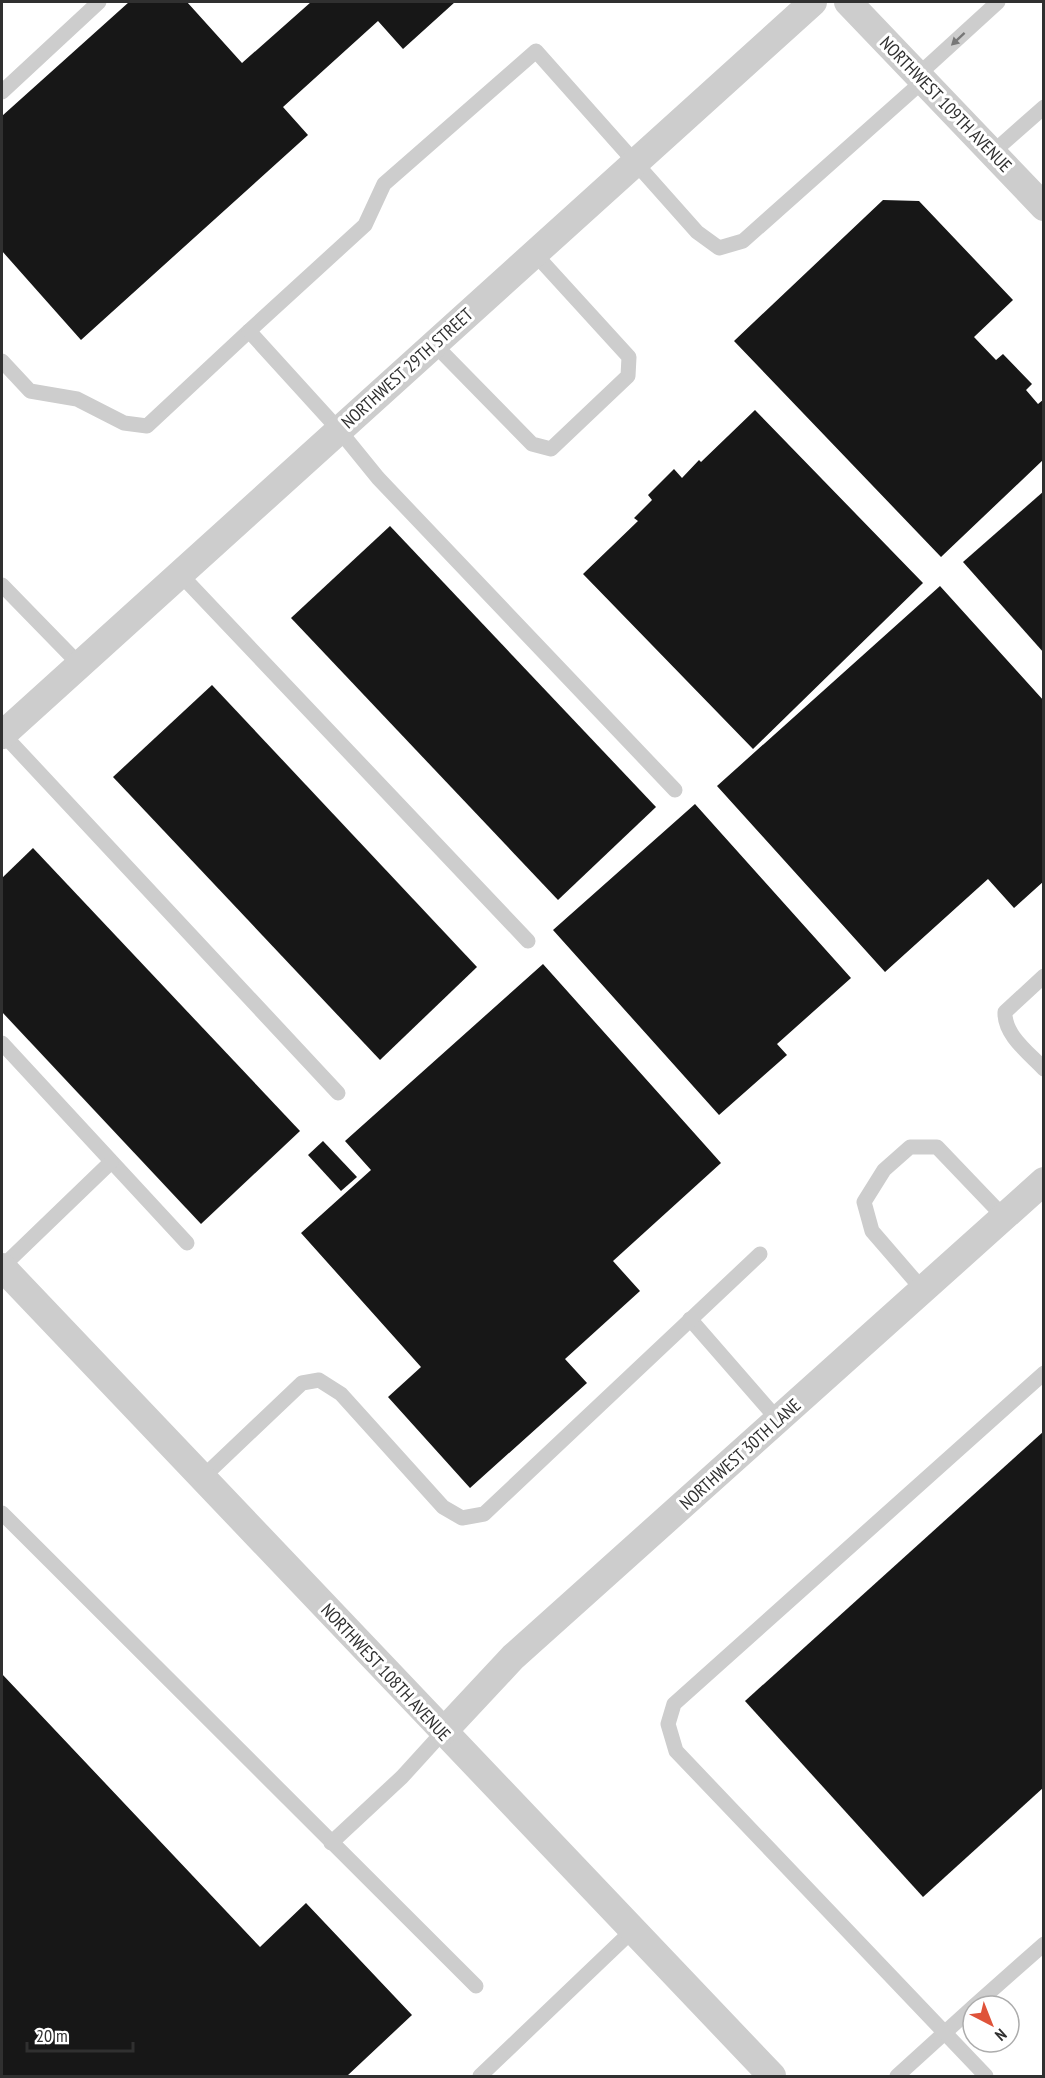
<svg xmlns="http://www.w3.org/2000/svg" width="1045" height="2078" font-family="'PT Sans Narrow',sans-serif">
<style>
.building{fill:#171717}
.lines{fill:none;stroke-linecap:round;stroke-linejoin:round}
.service{stroke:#cdcdcd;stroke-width:15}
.minor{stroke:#cdcdcd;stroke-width:28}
.oneway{fill:#777}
.labels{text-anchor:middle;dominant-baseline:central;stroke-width:6;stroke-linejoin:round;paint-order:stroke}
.street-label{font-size:18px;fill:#303030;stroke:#fff}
</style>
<rect width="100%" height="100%" fill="#fff"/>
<!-- building -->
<g class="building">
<path d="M129 2H187L242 63 311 2H455L403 49 378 21 283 107 308 135 81 340 2 251V116Z"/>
<path d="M883 200 919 201 1013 300 974 337 996 360 1003 354 1032 384 1026 390 1038 404 1044 399V459L941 557 734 341Z"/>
<path d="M755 410 923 583 753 749 583 574 638 521 634 518 652 500 648 495 674 469 682 478 699 460 701 462Z"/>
<path d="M1044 491V653L963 562Z"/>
<path d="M390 526 656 807 558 900 291 618Z"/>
<path d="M940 586 1044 701V881L1014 908 988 879 885 972 717 786Z"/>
<path d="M212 685 477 967 380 1060 113 777Z"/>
<path d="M695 804 851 978 777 1044 787 1055 719 1115 553 930Z"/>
<path d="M33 848 300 1131 201 1224 2 1012V878Z"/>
<path d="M543 964 721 1163 613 1261 640 1291 565 1359 587 1383 470 1488 388 1397 421 1367 301 1233 371 1170 345 1141Z"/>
<path d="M323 1141 357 1177 341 1191 308 1155Z"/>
<path d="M1044 1431V1787L923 1897 745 1701Z"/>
<path d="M2 1674 260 1947 306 1903 412 2015 347 2076H2Z"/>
</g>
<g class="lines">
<!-- service -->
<g class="service">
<path d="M918 75 998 2"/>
<path d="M2 92 99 2"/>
<path d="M992 153 1044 107"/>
<path d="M434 344 532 444 551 449 628 376 629 357 535 254"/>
<path d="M2 361 30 391 77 399 124 423 147 426 249 331"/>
<path d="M180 574 528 941"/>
<path d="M2 585 79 664"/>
<path d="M3 734 338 1093"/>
<path d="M675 790 378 478 339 430 249 331 365 225 384 184 536 51 697 232 719 248 743 241 923 81"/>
<path d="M1044 976 1005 1012C1004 1035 1029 1053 1044 1069"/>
<path d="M2 1043 187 1243"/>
<path d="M2 1267 111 1162"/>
<path d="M923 1290 872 1231 864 1202 884 1170 910 1147H937L1004 1217"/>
<path d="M690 1319 778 1420"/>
<path d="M202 1478 302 1383 319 1380 341 1394 443 1507 462 1518 484 1514 760 1254"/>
<path d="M2 1513 476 1986"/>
<path d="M331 1843 402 1777 443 1732"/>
<path d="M974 2006 1044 1944"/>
<path d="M480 2076 633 1930"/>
<path d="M897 2076 973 2007"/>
<path d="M986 2076 676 1751 668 1724 674 1704 1044 1373"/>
</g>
<!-- minor -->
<g class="minor">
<path d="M848 2 1044 207"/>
<path d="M2 735 813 2"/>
<path d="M2 1267 772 2076"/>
<path d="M443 1732 513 1657 1044 1181"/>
</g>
</g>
<!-- one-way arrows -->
<defs><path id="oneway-solid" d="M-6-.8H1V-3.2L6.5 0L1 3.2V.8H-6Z" transform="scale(1.5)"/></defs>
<use class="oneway" href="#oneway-solid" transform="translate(958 39) rotate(137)"/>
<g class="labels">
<!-- street labels -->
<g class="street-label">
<text transform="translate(946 104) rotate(46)">NORTHWEST 109TH AVENUE</text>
<text transform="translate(407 368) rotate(-42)">NORTHWEST 29TH STREET</text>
<text transform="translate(740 1454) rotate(-42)">NORTHWEST 30TH LANE</text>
<text transform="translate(386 1672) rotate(47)">NORTHWEST 108TH AVENUE</text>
</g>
</g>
<!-- border -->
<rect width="1045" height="2078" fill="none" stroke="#303030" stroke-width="6"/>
<!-- north arrow -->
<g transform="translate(991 2024) rotate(138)"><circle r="28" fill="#ffffff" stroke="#acacac" stroke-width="1.5"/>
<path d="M0-4.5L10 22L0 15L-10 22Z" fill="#df533a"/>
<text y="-9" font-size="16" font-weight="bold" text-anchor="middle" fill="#303030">N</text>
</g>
<!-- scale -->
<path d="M27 2042v9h106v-9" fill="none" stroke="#303030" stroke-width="3"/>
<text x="36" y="2042" font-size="18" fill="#303030" stroke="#ffffff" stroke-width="4.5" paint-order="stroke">20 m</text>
</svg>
